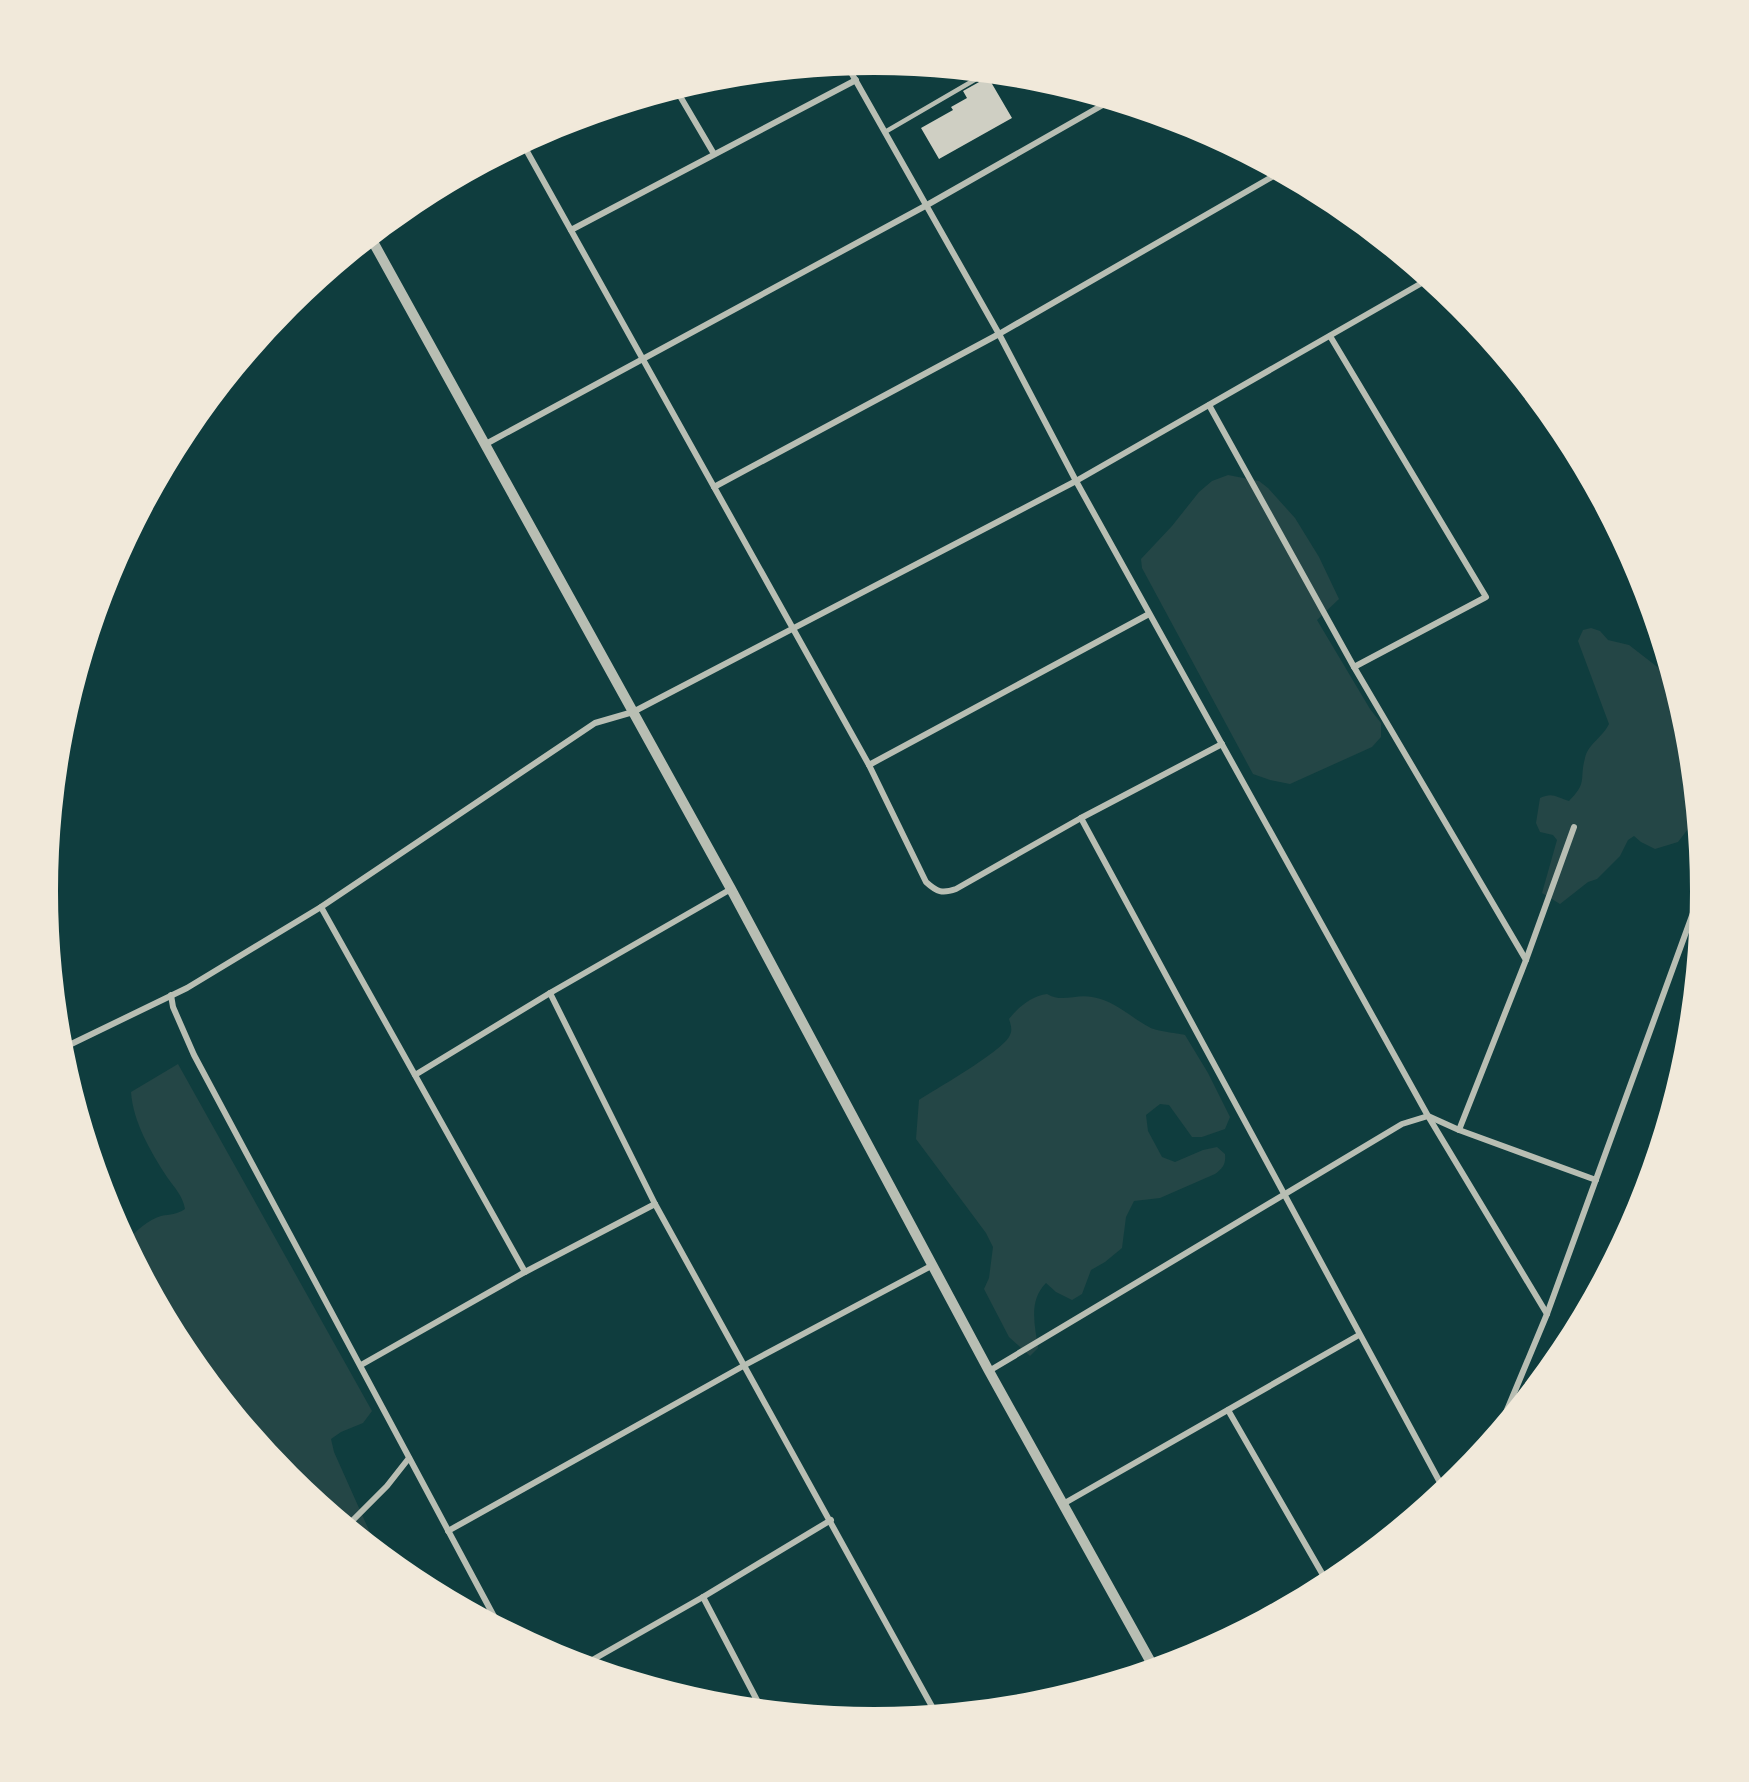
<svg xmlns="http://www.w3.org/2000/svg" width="1749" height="1782" font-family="'Space Grotesk',sans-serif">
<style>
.green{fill:#244646}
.building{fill:#cfcfc3}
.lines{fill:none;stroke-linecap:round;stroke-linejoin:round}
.service{stroke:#b8beb3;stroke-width:4.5}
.minor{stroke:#b8beb3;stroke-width:6}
.tertiary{stroke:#b8beb3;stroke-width:10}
</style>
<rect width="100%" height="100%" fill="#0f3d3e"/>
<!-- green -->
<g class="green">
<path d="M1228 475 1259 481 1268 488 1295 518 1319 557 1339 599 1317 620 1370 709 1381 723V737L1372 747 1290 784 1270 780 1253 774 1142 568 1141 559 1172 526 1199 492 1212 481Z"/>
<path d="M1591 628 1600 631 1608 640 1629 645 1669 676 1685 730 1694 821 1678 842 1655 849 1641 842 1634 836 1628 840 1620 856 1597 879 1588 882 1560 904 1542 893 1557 840 1553 835 1540 832 1536 823 1540 798C1553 792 1556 797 1569 801 1588 782 1579 780 1585 758 1588 744 1603 737 1609 724L1578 641 1583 630Z"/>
<path d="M1047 994C1062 1003 1075 994 1092 997 1114 1000 1130 1017 1149 1027 1155 1031 1176 1033 1185 1035L1208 1073 1230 1117 1225 1129 1202 1137H1192L1169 1105 1160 1104 1146 1115 1148 1131 1162 1157 1175 1162 1203 1150 1217 1147 1225 1154C1226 1164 1223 1168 1215 1174L1160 1198 1134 1201 1126 1217 1122 1248 1105 1262 1091 1270 1082 1294 1072 1300 1056 1292 1046 1283C1028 1301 1035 1325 1038 1348L1030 1356 1009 1337 984 1289 989 1278 993 1247 986 1233 916 1139 919 1100C938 1088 999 1053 1009 1037 1013 1030 1011 1026 1009 1019 1018 1007 1032 996 1047 994Z"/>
<path d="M178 1064 372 1411 363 1423 341 1432 331 1439 334 1452 376 1546 290 1475 187 1350 128 1240C137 1230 148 1220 161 1216 171 1214 176 1215 185 1209 183 1196 174 1187 167 1177 151 1152 133 1122 131 1092Z"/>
</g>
<!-- building -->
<path class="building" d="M988 77 1012 118 939 159 921 128 953 110 951 107 967 98 963 91Z"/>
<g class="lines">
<!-- service -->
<path class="service" d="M885 132 983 75"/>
<!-- minor -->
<g class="minor">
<path d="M848 67 999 334 1076 481 1428 1116 1547 1314"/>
<path d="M677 91 714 154"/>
<path d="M524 146 869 765 926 882C937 892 942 894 956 889L1081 818 1222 744"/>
<path d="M571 230 856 80"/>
<path d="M1330 336 1486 597 1354 667"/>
<path d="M1209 405 1354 667 1526 960"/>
<path d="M484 445 927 205 1108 102"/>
<path d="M714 487 999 334 1277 174"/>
<path d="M869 765 1149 614"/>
<path d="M1081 818 1443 1488"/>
<path d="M321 907 525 1272"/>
<path d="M550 993 655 1204 935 1712"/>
<path d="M171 995 173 1007 194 1055 497 1622"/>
<path d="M63 1048 187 988 321 907 595 723 633 712 1076 481 1427 280"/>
<path d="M415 1075 550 993 731 889"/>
<path d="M1459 1130 1526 960 1574 827"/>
<path d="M361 1365 525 1272 655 1204"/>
<path d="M989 1371 1402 1124 1428 1116 1459 1130 1596 1180"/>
<path d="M1228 1410 1327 1582"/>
<path d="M1502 1422 1547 1314 1701 891"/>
<path d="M1063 1504 1359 1335"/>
<path d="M349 1524 387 1486 409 1458"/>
<path d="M448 1531 745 1365 933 1265"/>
<path d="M703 1597 760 1706"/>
<path d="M587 1663 703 1597 831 1520"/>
</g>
<!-- tertiary -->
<path class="tertiary" d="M372 240 731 889 989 1371 1153 1666"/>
</g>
<!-- crop -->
<path d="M0 0H1749V1782H0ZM58 891a816 816 0 1 1 1632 0a816 816 0 1 1-1632 0Z" fill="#f1e9da" fill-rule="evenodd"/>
</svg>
